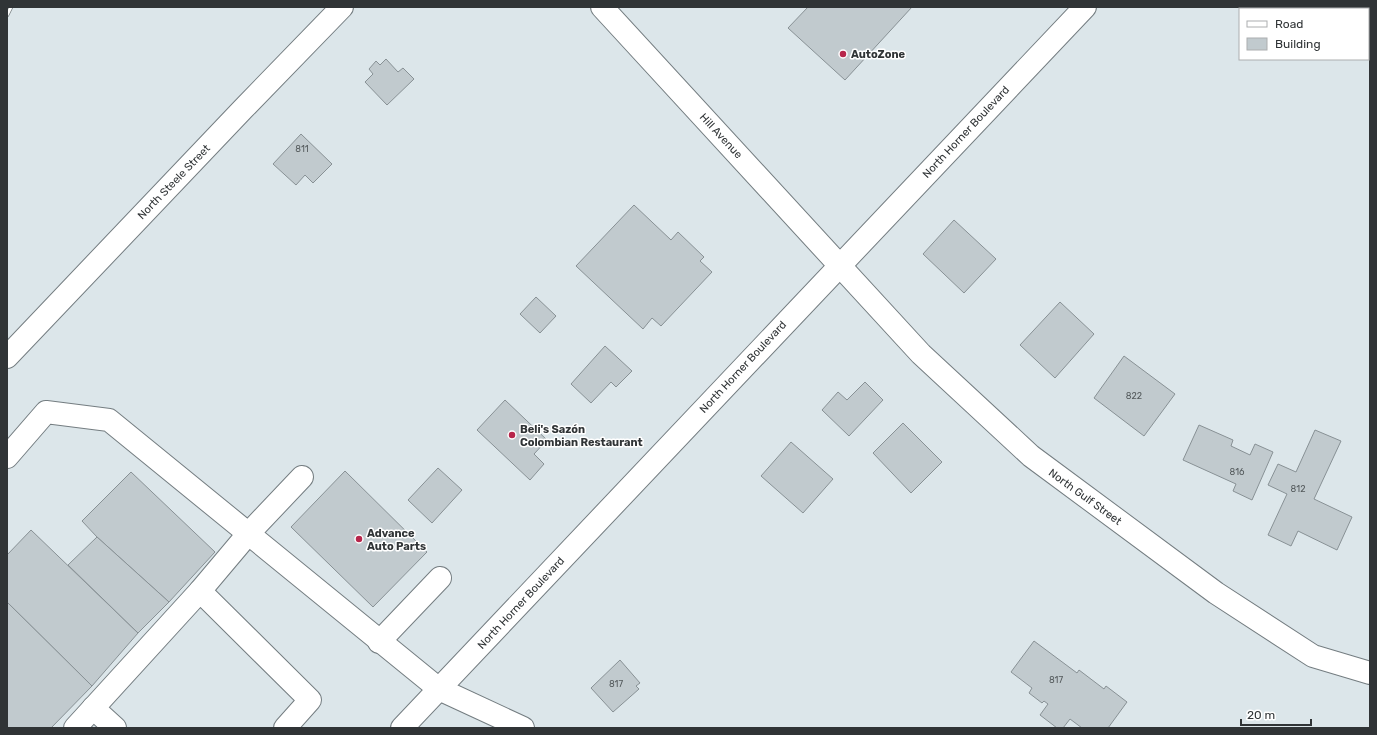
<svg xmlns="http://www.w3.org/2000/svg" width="1377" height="735" font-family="Rubik,sans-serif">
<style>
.building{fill:#c1cace;stroke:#889195}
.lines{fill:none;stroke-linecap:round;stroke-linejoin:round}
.minor-casing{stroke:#747d81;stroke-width:24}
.major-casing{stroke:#747d81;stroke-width:24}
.minor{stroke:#fff;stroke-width:22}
.major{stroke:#fff;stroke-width:22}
.rail-casing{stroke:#798083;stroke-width:4.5}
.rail{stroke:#fff;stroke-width:3;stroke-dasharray:9;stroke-linecap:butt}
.poi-dot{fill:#b7264b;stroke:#fff;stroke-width:1.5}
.labels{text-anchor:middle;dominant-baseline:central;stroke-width:3;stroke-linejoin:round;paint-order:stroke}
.number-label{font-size:9px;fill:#545a5c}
.poi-label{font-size:11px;font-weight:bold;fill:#303436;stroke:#fff;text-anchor:start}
.street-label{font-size:11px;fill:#303436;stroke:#fff}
</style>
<rect width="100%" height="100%" fill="#dce6ea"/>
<!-- building -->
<g class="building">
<path d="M808 7H912L845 80 788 28Z"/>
<path d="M386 59 398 72 403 68 414 79 387 105 365 82 373 74 369 69 376 61 380 65Z"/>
<path d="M301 134 332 164 313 183 305 175 296 185 273 164Z"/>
<path d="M634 205 671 240 678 232 704 257 700 261 712 272 661 326 652 318 643 329 576 266Z"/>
<path d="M954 220 996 259 964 293 923 254Z"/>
<path d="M536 297 556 316 540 333 520 314Z"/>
<path d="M1060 302 1094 334 1055 378 1020 345Z"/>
<path d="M605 346 632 371 616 387 611 382 591 403 571 384Z"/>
<path d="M1124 356 1175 394 1144 436 1094 398Z"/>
<path d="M865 382 883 400 849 436 822 410 838 392 847 400Z"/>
<path d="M505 400 547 440 534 454 544 464 530 480 477 430Z"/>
<path d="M903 423 942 462 911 493 873 453Z"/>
<path d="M1199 425 1233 440 1231 446 1250 455 1255 444 1273 452 1252 500 1233 491 1236 484 1183 460Z"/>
<path d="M1315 430 1341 441 1314 499 1352 517 1337 550 1298 531 1291 546 1268 535 1287 494 1268 485 1278 464 1296 472Z"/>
<path d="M791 442 833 479 803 513 761 476Z"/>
<path d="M438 468 462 490 432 523 408 500Z"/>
<path d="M345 471 427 552 373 607 291 527Z"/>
<path d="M131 472 215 552 169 602 97 537 82 521Z"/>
<path d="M31 530 138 633 92 686 7 602V555Z"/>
<path d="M97 537 169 602 138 633 68 565Z"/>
<path d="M7 602 92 686 51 728H7Z"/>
<path d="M1034 641 1077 673 1079 670 1104 689 1106 686 1127 702 1108 728H1082L1070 719 1063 728H1057L1040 715 1048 704 1044 701 1042 703 1029 693 1032 688 1011 672Z"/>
<path d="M620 660 640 683 636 686 639 689 613 712 591 688Z"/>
</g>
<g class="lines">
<defs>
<g id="minor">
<path d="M602 7 921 354 1031 456 1216 593 1313 656 1370 673"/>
<path d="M7 357 243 109 342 7"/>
<path d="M7 457 46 412 109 420 439 689 523 728"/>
<path d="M200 591 248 534 302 477"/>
<path d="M379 642 440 578"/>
<path d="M93 708 115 728"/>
<path d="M75 728 200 591 310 700 285 728"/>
</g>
<path id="major" d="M402 728 1085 7"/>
</defs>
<!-- minor casing -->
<use href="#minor" class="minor-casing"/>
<!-- major casing -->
<use href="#major" class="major-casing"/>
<!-- minor -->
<use href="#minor" class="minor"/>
<!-- major -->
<use href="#major" class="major"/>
<defs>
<path id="rail" d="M7 15 11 7"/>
</defs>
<!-- rail casing -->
<use href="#rail" class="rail-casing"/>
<!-- rail -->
<use href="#rail" class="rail"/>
</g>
<!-- markers -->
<g class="poi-dot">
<circle cx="843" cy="54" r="4"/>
<circle cx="512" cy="435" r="4"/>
<circle cx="359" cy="539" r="4"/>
</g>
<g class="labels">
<!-- number labels -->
<g class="number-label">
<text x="302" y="149">811</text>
<text x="1134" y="396">822</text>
<text x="1237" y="472">816</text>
<text x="1298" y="489">812</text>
<text x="1056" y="680">817</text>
<text x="616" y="684">817</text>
</g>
<!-- poi labels -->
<g class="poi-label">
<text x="851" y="54">AutoZone</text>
<text x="520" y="429">Beli's Sazón<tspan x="520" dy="13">Colombian Restaurant</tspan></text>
<text x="367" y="533">Advance<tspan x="367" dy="13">Auto Parts</tspan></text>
</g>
<!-- street labels -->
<g class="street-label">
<text transform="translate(966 132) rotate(-47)">North Horner Boulevard</text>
<text transform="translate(721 136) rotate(47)">Hill Avenue</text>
<text transform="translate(174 182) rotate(-46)">North Steele Street</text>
<text transform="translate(743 367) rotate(-47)">North Horner Boulevard</text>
<text transform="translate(1085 497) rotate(36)">North Gulf Street</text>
<text transform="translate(521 603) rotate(-47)">North Horner Boulevard</text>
</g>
</g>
<!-- border -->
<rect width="1377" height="735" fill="none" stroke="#303436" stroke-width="16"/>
<!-- legend -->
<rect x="1239" y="8" width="130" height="52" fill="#ffffff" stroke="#acaeaf"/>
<rect x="1247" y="21" width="20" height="6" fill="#ffffff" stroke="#acaeaf"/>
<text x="1275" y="28" font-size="12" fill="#303436">Road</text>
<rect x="1247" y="38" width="20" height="12" fill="#c1cace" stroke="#acaeaf"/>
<text x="1275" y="48" font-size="12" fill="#303436">Building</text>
<!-- scale -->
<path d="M1241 719v6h70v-6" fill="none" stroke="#303436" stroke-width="2"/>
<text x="1247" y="719" font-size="12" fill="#303436" stroke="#ffffff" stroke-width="3" paint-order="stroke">20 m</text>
</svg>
